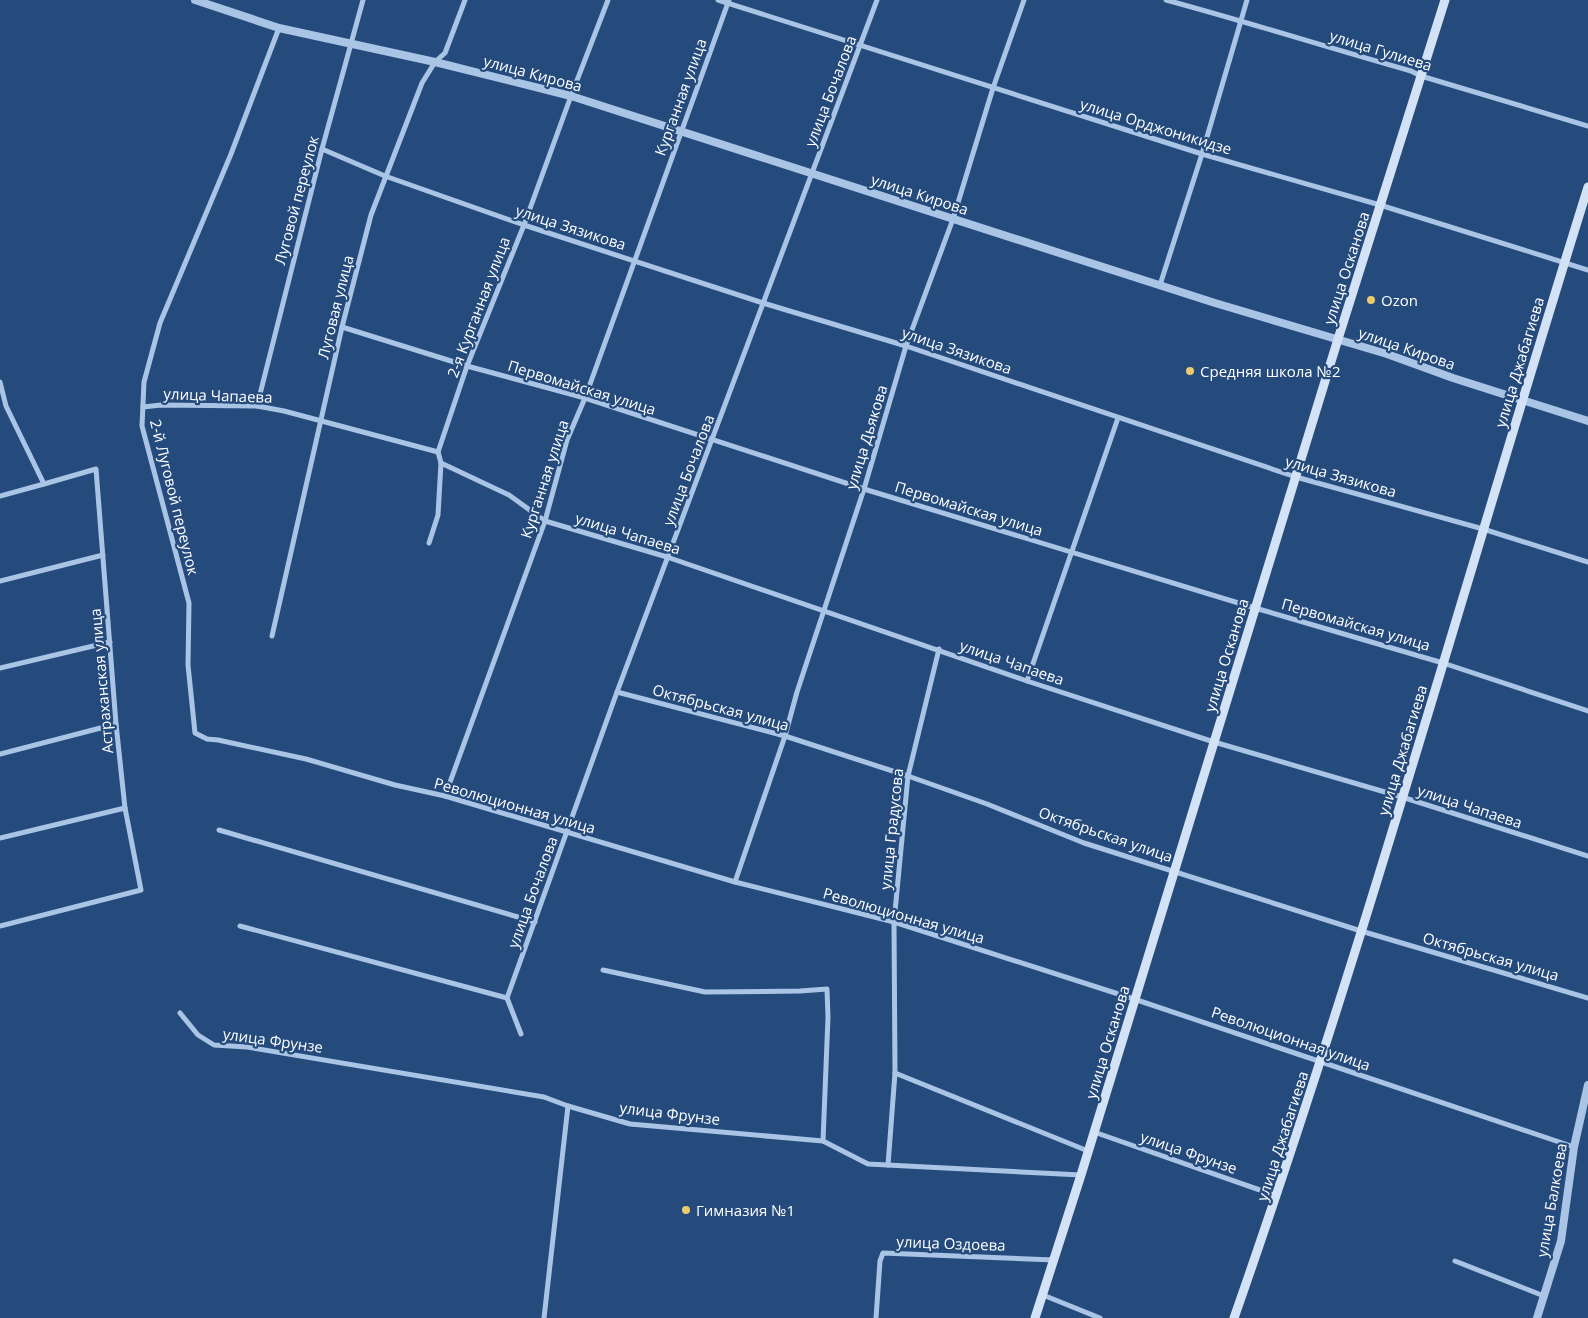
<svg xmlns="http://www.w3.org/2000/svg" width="1588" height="1318" font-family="'Open Sans',sans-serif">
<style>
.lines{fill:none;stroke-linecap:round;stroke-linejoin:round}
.minor{stroke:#aac4e5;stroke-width:5}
.tertiary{stroke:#aac4e5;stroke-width:8}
.secondary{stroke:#d3e2f5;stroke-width:9}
.poi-dot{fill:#eeca6f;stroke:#254b7d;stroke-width:2}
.labels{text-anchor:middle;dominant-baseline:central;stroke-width:4.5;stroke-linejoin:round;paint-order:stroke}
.street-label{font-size:15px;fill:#fff;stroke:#254b7d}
.poi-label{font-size:15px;fill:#fff;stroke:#254b7d;text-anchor:start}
</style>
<rect width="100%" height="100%" fill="#254b7d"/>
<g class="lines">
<!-- minor -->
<g class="minor">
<path d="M718 0 1202 154 1380 205 1588 270"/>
<path d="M1166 0C1248 22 1329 48 1411 71L1421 76 1588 126"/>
<path d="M279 28 231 154 160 323 144 382 142 426 189 603 188 665 195 733 207 739 218 740 306 759 395 785 445 796 735 882 894 922 1134 999 1574 1147"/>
<path d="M322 149 385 176 524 225 763 303 906 346 1296 477 1483 529 1588 562"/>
<path d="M1160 285 1202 154 1247 0"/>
<path d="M342 327 467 366 585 398 864 489 1255 608 1443 663 1588 711"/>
<path d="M0 382 6 406 44 484"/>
<path d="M257 406 322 149 363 0"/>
<path d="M143 407 161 405 257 406 284 411 438 452"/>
<path d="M441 463 509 495 545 521 667 557 1027 681 1214 742 1402 797 1588 856"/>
<path d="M0 496 44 484 96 469 116 724 125 808 141 890 0 926"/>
<path d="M429 543 438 515 441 463 438 452 467 366 524 225 571 96 608 0"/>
<path d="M0 581 103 555"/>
<path d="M272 636 342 327 371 215 422 83 435 62 445 53 465 0"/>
<path d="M0 668 110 642"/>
<path d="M1027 681 1118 418"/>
<path d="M617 692 785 736 908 776 987 804 1084 843 1361 931 1588 998"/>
<path d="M0 754 116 724"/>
<path d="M445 796 545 521 567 440 585 398 729 0"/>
<path d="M219 830 535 922"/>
<path d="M0 838 125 808"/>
<path d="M735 882 785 736 797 692 864 489 906 346 953 219 993 88 1024 0"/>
<path d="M240 926 507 998"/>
<path d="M603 970 705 992 800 991 827 989 828 1017 823 1141"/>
<path d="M180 1013 198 1035 214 1045 247 1047 544 1097 568 1106 630 1124 823 1141 868 1164 1081 1175"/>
<path d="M521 1034 507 998 617 692 877 0"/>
<path d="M895 1073 1088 1151"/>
<path d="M1094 1132 1277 1196"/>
<path d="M888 1165 895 1073 894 922 908 776 939 649"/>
<path d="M1455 1261 1544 1296"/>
<path d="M1043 1295 1100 1318"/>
<path d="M544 1318 568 1106"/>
<path d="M876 1318 880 1261 883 1253 1054 1260"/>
</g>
<!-- tertiary -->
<g class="tertiary">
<path d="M195 0 279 28 435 62 571 96 1215 303 1387 354 1453 378 1588 421"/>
<path d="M1537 1318 1561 1241 1574 1147 1588 1085"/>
</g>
<!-- secondary -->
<g class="secondary">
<path d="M1035 1318 1081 1175 1338 339 1445 0"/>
<path d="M1234 1318C1365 945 1470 564 1588 187"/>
</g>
</g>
<!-- markers -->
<g class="poi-dot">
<circle cx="1371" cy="300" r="5"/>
<circle cx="1190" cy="371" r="5"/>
<circle cx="686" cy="1210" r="5"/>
</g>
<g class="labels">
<!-- street labels -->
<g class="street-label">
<text transform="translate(1381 50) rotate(17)">улица Гулиева</text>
<text transform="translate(533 73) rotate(15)">улица Кирова</text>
<text transform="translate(830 91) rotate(-69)">улица Бочалова</text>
<text transform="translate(680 97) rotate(-70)">Курганная улица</text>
<text transform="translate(1156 126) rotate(17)">улица Орджоникидзе</text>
<text transform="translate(920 194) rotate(18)">улица Кирова</text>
<text transform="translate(296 200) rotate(-75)">Луговой переулок</text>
<text transform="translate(571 227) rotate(18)">улица Зязикова</text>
<text transform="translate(1346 268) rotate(-72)">улица Осканова</text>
<text transform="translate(335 307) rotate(-76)">Луговая улица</text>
<text transform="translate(478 307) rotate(-69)">2-я Курганная улица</text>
<text transform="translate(1407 348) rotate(19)">улица Кирова</text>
<text transform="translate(957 350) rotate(19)">улица Зязикова</text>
<text transform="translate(1519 362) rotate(-73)">улица Джабагиева</text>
<text transform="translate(582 387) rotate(17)">Первомайская улица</text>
<text transform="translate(218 395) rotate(2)">улица Чапаева</text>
<text transform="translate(866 437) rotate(-73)">улица Дьякова</text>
<text transform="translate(688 470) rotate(-69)">улица Бочалова</text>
<text transform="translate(1341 476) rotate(16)">улица Зязикова</text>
<text transform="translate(544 479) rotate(-72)">Курганная улица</text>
<text transform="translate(175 497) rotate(76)">2-й Луговой переулок</text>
<text transform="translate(969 508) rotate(17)">Первомайская улица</text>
<text transform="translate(628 533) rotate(17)">улица Чапаева</text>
<text transform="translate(1356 624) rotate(16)">Первомайская улица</text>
<text transform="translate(1226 655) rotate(-73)">улица Осканова</text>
<text transform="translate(1012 662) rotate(19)">улица Чапаева</text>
<text transform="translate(101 681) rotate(-95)">Астраханская улица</text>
<text transform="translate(721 707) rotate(15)">Октябрьская улица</text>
<text transform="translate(1402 750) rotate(-73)">улица Джабагиева</text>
<text transform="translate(515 805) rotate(16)">Революционная улица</text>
<text transform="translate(1470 806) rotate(18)">улица Чапаева</text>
<text transform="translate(891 829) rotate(-84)">улица Градусова</text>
<text transform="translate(1106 834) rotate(19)">Октябрьская улица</text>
<text transform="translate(532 892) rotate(-70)">улица Бочалова</text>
<text transform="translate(904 915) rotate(16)">Революционная улица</text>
<text transform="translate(1491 956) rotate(16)">Октябрьская улица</text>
<text transform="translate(1291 1038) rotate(19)">Революционная улица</text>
<text transform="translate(273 1040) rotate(8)">улица Фрунзе</text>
<text transform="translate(1107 1042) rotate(-73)">улица Осканова</text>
<text transform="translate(670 1113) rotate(7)">улица Фрунзе</text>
<text transform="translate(1282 1136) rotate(-72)">улица Джабагиева</text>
<text transform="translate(1189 1152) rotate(19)">улица Фрунзе</text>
<text transform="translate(1551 1200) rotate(-80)">улица Балкоева</text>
<text transform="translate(951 1243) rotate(2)">улица Оздоева</text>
</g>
<!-- poi labels -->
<g class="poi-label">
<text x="1381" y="300">Ozon</text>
<text x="1200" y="371">Средняя школа №2</text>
<text x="696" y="1210">Гимназия №1</text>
</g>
</g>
</svg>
